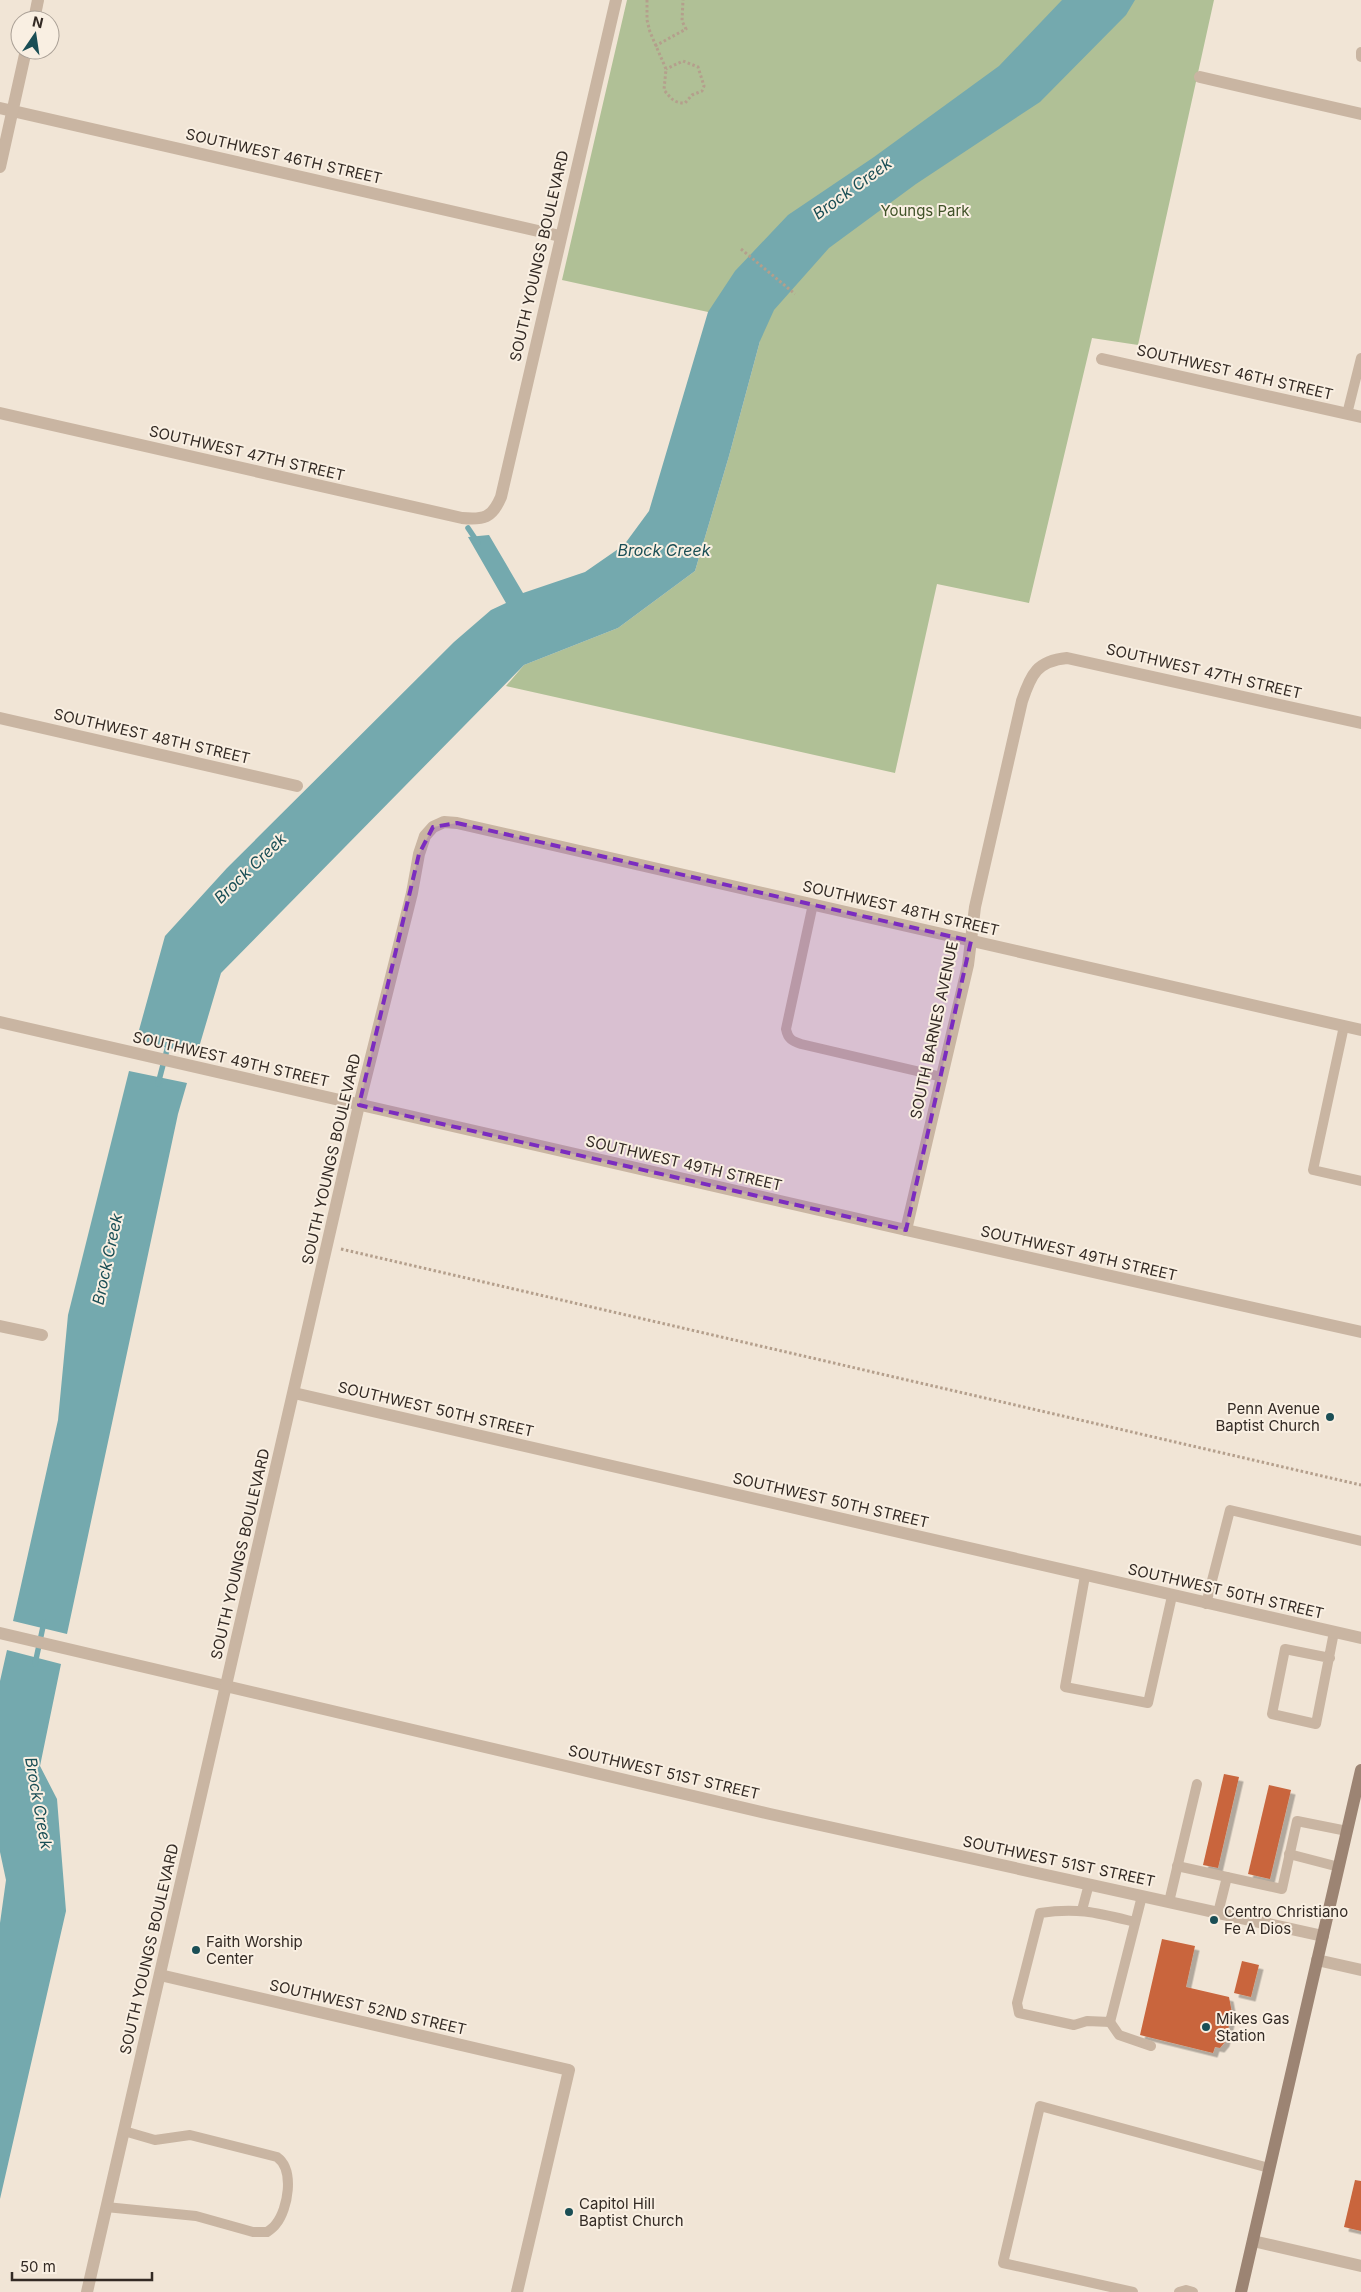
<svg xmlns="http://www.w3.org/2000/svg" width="1361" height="2292" font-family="Inter,sans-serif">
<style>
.green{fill:#b0c096}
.water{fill:#74a9ae}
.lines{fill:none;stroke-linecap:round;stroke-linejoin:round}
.stream{stroke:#74a9ae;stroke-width:5.5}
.building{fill:#c9653c;filter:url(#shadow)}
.path{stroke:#b49f8c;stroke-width:3;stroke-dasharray:2.5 2.5;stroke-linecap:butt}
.service{stroke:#c9b5a2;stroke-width:10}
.minor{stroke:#c9b5a2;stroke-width:12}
.tertiary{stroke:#c9b5a2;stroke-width:12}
.secondary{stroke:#9c8473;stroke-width:12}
.marked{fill:#7b2cbf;fill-opacity:0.2;stroke:#7b2cbf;stroke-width:4;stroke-dasharray:10 6;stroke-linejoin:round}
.poi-dot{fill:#1a4e55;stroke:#f9efe2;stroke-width:2}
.labels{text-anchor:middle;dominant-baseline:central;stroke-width:4;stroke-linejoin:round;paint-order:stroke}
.street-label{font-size:15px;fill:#332a24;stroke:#f9efe2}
.park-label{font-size:15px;fill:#405228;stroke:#f9efe2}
.poi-label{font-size:15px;fill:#332a24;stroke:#f9efe2;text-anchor:start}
.water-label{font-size:16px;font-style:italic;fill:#1a4e55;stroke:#f9efe2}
</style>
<defs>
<filter id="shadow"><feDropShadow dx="4.5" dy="4.5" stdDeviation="0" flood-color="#0004"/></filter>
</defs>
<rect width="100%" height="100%" fill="#f1e5d6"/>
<!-- green -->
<path class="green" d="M627 0H1214L1138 345 1092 338 1029 603 937 584 895 773 506 686 524 665 618 628 695 571 729 456 760 341 708 312 562 280Z"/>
<!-- water -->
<g class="water">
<path d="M1062 0H1135L1126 15 1040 102 916 184 829 248 774 310 760 341 729 456 695 571 618 628 524 665 221 973 197 1054 136 1041 165 936 227 868 454 642 491 610 506 603 468 537 489 535 523 593 585 572 624 545 649 511 708 312 735 271 788 215 874 157 999 66Z"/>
<path d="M129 1071 187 1083 178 1114 67 1634 13 1621 58 1420 68 1315Z"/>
<path d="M7 1650 61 1664 40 1766 57 1799 66 1911 0 2199V1923L6 1880 0 1852V1681Z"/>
</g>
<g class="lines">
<!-- stream -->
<g class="stream">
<path d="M468 528 478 543"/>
<path d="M158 1084 169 1042"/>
<path d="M35 1664 44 1622"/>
</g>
</g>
<!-- building -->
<g class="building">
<path d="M1224 1774 1239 1777 1218 1868 1203 1865Z"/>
<path d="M1269 1785 1291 1790 1270 1879 1248 1874Z"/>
<path d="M1162 1939 1195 1946 1186 1987 1229 1997 1232 2013 1225 2042 1220 2048 1215 2047 1213 2053 1140 2035Z"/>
<path d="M1242 1961 1259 1965 1251 1997 1234 1993Z"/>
<path d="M1355 2180 1361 2181V2231L1344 2227Z"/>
</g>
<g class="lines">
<!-- path -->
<g class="path">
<path d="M647 0V20L650 32 666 69 664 90C671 98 673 103 685 103L692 95 702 91 704 86 698 67 683 61 666 69"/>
<path d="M655 46 686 29 682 21 683 0"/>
<path d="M741 249 795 294"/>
<path d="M341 1249 1361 1485"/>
</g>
<!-- service -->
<g class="service">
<path d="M1361 52V57"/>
<path d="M1347 414 1361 358"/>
<path d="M813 904 786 1029C788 1039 792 1041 801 1044L942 1077"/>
<path d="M1344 1026 1313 1170 1361 1181"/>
<path d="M1085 1576 1065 1687 1148 1703 1172 1596"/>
<path d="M1206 1604 1230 1510 1361 1541"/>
<path d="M1330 1658 1285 1649 1272 1714 1316 1724 1334 1632"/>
<path d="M1289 1854 1339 1867"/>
<path d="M1177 1866 1282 1889 1297 1821 1347 1831"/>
<path d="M1169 1902 1197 1784"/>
<path d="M1082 1910 1089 1884"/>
<path d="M1218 1913 1227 1877"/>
<path d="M1135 1922C1098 1913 1078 1907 1040 1913L1017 2003 1019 2013 1074 2025 1087 2021 1110 2022 1142 1896"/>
<path d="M1110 2022 1119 2035 1151 2046"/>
<path d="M106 2207 196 2216 253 2232H267C270 2230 274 2227 276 2224 288 2209 295 2170 277 2157L190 2135 155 2140 124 2131"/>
<path d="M1133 2292 1003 2263 1040 2106 1269 2168"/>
<path d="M1179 2292 1186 2290 1193 2292"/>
</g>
<!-- minor -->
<g class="minor">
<path d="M1200 77 1361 114"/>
<path d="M0 108 560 236"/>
<path d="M1102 359 1361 417"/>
<path d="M0 413 462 518C484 520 492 518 501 497L616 0"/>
<path d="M0 718 297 786"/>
<path d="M0 1022 906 1230 1361 1332"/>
<path d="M906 1230 968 965 975 907 1022 701C1031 674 1037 661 1067 658L1361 723"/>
<path d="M0 1326 42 1335"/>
<path d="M294 1393 1361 1638"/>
<path d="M0 1633 770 1814 1323 1936"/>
<path d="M1317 1960 1361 1970"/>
<path d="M160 1975 569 2070 517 2292"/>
<path d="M1253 2241 1361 2266"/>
<path d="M87 2292 359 1105 412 893 419 854 425 836 433 827 444 822 457 823 1361 1030"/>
</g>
<!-- tertiary -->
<g class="tertiary">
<path d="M34 20 38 0"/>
<path d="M0 167 26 50"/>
</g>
<!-- secondary -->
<path class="secondary" d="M1241 2292 1361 1770"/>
</g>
<!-- marked area -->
<path class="marked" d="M457 823 971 941 906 1230 359 1105 419 854 433 827Z"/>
<!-- markers -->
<g class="poi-dot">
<circle cx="1330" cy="1417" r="5"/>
<circle cx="1214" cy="1920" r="5"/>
<circle cx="196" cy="1950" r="5"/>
<circle cx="1206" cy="2027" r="5"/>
<circle cx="569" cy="2212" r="5"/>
</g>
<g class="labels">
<!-- street labels -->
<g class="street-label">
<text transform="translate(284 156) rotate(13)">SOUTHWEST 46TH STREET</text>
<text transform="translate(539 256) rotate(-77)">SOUTH YOUNGS BOULEVARD</text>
<text transform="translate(1235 372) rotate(13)">SOUTHWEST 46TH STREET</text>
<text transform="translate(247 453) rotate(13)">SOUTHWEST 47TH STREET</text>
<text transform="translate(1204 671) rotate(13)">SOUTHWEST 47TH STREET</text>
<text transform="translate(152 736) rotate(13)">SOUTHWEST 48TH STREET</text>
<text transform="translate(901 908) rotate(13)">SOUTHWEST 48TH STREET</text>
<text transform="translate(934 1030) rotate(-78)">SOUTH BARNES AVENUE</text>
<text transform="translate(231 1059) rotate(13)">SOUTHWEST 49TH STREET</text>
<text transform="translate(331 1159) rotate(-77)">SOUTH YOUNGS BOULEVARD</text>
<text transform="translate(684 1163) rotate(13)">SOUTHWEST 49TH STREET</text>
<text transform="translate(1079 1253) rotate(13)">SOUTHWEST 49TH STREET</text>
<text transform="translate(436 1409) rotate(13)">SOUTHWEST 50TH STREET</text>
<text transform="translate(831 1500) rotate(13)">SOUTHWEST 50TH STREET</text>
<text transform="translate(240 1554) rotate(-77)">SOUTH YOUNGS BOULEVARD</text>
<text transform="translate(1226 1591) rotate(13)">SOUTHWEST 50TH STREET</text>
<text transform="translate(664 1772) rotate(13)">SOUTHWEST 51ST STREET</text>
<text transform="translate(1059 1861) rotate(12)">SOUTHWEST 51ST STREET</text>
<text transform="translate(149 1949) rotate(-77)">SOUTH YOUNGS BOULEVARD</text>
<text transform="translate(368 2007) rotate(13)">SOUTHWEST 52ND STREET</text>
</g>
<!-- park labels -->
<g class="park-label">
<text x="925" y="210">Youngs Park</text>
</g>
<!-- poi labels -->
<g class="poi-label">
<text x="1320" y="1408" text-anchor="end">Penn Avenue<tspan x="1320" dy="17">Baptist Church</tspan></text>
<text x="1224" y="1911">Centro Christiano<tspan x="1224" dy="17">Fe A Dios</tspan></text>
<text x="206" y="1941">Faith Worship<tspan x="206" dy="17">Center</tspan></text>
<text x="1216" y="2018">Mikes Gas<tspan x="1216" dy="17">Station</tspan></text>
<text x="579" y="2203">Capitol Hill<tspan x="579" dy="17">Baptist Church</tspan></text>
</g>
<!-- water labels -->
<g class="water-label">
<text transform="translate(852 188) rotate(-36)">Brock Creek</text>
<text x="664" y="550">Brock Creek</text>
<text transform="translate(250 868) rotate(-44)">Brock Creek</text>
<text transform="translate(107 1259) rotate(-78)">Brock Creek</text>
<text transform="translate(39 1803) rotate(80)">Brock Creek</text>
</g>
</g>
<!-- north arrow -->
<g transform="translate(35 35) rotate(13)"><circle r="24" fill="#f9efe2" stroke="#aaa096"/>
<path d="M0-4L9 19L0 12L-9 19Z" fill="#1a4e55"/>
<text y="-8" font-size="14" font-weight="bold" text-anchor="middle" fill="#332a24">N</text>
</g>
<!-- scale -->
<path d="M12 2272v8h140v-8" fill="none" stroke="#332a24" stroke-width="2.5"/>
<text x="20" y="2272" font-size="15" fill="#332a24" stroke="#f9efe2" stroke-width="4" paint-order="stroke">50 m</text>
</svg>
